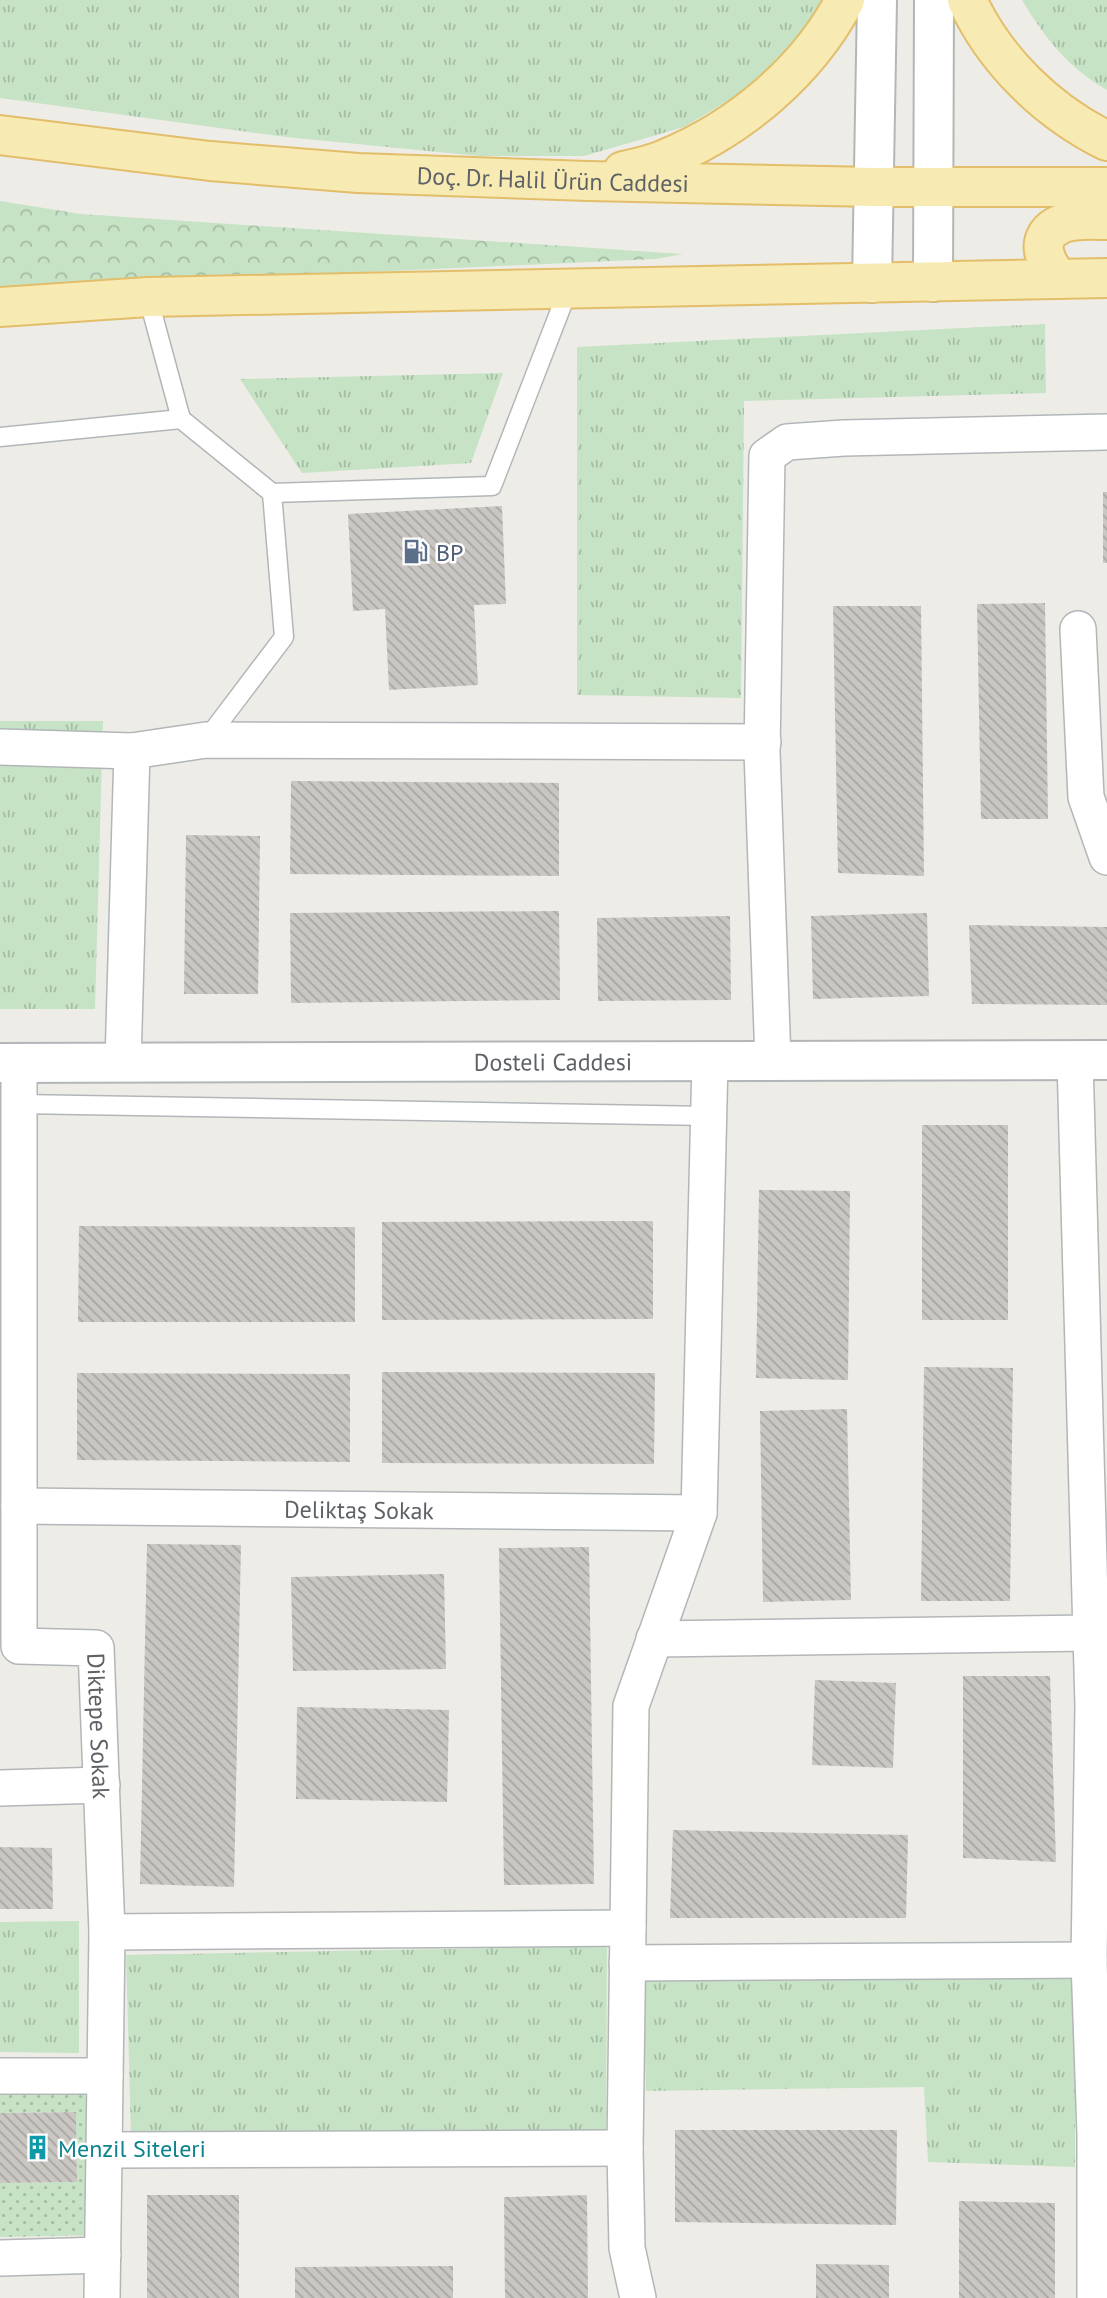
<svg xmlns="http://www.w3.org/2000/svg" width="1107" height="2298" font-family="'PT Sans',sans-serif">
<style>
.grass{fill:url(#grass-tufts)}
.forest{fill:url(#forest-crowns)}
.garden{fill:url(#garden-dots)}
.building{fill:url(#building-back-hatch)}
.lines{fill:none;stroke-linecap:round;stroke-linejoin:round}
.service-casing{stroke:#b3b6b9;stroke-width:21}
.minor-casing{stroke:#b3b6b9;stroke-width:38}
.tertiary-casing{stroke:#b3b6b9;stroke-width:42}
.primary-casing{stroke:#e3be6a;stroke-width:42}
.service{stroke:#fff;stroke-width:18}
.minor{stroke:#fff;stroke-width:35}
.tertiary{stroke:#fff;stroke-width:38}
.primary{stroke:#f7eab3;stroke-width:38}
.labels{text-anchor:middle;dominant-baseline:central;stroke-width:5;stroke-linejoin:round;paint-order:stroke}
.street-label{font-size:24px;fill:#5e6165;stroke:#fff}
.service-label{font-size:24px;fill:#4e5e75;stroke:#fff;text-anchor:start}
.culture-label{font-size:24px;fill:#0d838f;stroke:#fff;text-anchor:start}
</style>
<defs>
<pattern id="grass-tufts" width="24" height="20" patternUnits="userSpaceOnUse" patternTransform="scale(1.75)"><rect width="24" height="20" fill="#c6e3c6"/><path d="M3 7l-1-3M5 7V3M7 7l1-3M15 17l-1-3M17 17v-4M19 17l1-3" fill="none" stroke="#a4bba4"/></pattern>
<pattern id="forest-crowns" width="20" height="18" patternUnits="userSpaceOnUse" patternTransform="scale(1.75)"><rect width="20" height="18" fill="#c6e3c6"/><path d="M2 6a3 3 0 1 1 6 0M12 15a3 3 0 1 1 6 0" fill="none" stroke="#a4bba4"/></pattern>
<pattern id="garden-dots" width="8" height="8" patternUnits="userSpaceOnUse" patternTransform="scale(1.75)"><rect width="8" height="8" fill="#c6e3c6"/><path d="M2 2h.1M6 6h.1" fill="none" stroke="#a4bba4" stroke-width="1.8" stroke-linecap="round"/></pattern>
<pattern id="building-back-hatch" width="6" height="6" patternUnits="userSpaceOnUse" patternTransform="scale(1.75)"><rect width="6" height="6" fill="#cac7c3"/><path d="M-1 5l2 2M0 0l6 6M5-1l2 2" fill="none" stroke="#a7a5a2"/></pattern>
</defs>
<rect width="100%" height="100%" fill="#eeece6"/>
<!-- grass -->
<g class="grass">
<path d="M0 0H829L770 76 684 127 584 156H479L286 137 0 98Z"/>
<path d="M1022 0H1107V90C1068 68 1045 38 1022 0Z"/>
<path d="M1045 324 1046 393 744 401 741 698 577 695V347Z"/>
<path d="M503 373 471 463 302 473 240 379Z"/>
<path d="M0 721H103L95 1009H0Z"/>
<path d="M79 1921V2053L0 2052V1922Z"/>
<path d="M607 1946 606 2134H131L126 1955Z"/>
<path d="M1075 1975V2167L928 2162 924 2087 646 2091 643 1976Z"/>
</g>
<!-- forest -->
<path class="forest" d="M0 201 81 214 683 254 656 259 280 276 0 292Z"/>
<!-- garden -->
<path class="garden" d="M0 2085H98L97 2235 0 2237V2183L77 2182 76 2112 0 2113Z"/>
<!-- building -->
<g class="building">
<rect x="1103" y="492" width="4" height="71"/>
<path d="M502 506 506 604 474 605 478 685 389 690 385 609 353 611 348 514Z"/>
<path d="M1045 603 1048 819H981L977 604Z"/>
<path d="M833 606H921L924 876 838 873Z"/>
<path d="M291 781 559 783V876L290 874Z"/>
<path d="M186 835 260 836 258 994H184Z"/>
<path d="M559 911 560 1000 291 1003 290 913Z"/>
<path d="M927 913 929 996 813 999 811 916Z"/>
<path d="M730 916 731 1000 598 1001 597 918Z"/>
<path d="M969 925 1107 927V1005L972 1004Z"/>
<rect x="922" y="1125" width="86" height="195"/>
<path d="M759 1190 850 1191 848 1380 756 1378Z"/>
<path d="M653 1221V1319L382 1320V1222Z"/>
<path d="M79 1226 355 1227V1322H78Z"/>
<path d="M924 1367 1013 1368 1010 1601H921Z"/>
<path d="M382 1372 655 1373 654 1464 382 1463Z"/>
<path d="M77 1373 350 1374V1462L77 1460Z"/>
<path d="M847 1409 851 1600 763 1602 760 1411Z"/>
<path d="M147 1544 241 1545 234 1887 140 1884Z"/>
<path d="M589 1547 594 1884 504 1885 499 1548Z"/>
<path d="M444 1574 446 1669 293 1671 291 1577Z"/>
<path d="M963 1676H1050L1056 1862 963 1858Z"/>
<path d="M815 1680 896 1683 893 1768 812 1765Z"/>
<path d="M297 1707 449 1710 447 1802 296 1799Z"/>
<path d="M673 1830 908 1835 906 1918H670Z"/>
<path d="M0 1847 52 1848 53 1909H0Z"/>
<path d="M76 2112 77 2182 0 2183V2113Z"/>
<path d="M675 2130H897L896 2225 675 2222Z"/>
<rect x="147" y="2195" width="92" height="103"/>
<path d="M587 2195 588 2298H505L504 2197Z"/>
<path d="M959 2201 1055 2203V2298H959Z"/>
<path d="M816 2264 889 2265V2298H816Z"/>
<path d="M453 2266V2298H295V2267Z"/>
</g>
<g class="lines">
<defs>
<g id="service">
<path d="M148 297 181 419 272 493 492 486 568 290"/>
<path d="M0 437 181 419"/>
<path d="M206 740 284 637 272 493"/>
<path d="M19 1104 709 1116"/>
</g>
<g id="minor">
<path d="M1078 629 1086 797 1107 857"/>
<path d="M0 747 132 751"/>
<path d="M1075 1060 1093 1706 1089 1960 1095 2134V2298"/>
<path d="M773 1061 762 751 767 456 787 442 844 438 1107 432"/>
<path d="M123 1062 132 751 206 740 763 742"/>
<path id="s1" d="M19 1063V1646L96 1648 107 1932 102 2298"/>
<path id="s2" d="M19 1506 699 1513"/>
<path d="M654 1639 1091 1633"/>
<path d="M0 1788 102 1785"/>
<path d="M107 1932 628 1928"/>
<path d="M627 1963 1089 1960"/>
<path d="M0 2076H105"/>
<path d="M104 2150 625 2148"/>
<path d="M0 2258 103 2255"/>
<path d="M638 2298 627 2248 625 2148 631 1706 699 1513 710 1061"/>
</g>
<g id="tertiary">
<path d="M933 282 934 0"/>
<path d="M872 283 877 0"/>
<path id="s3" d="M0 1063 1107 1060"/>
</g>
<g id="primary">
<path d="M967 0C995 61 1047 111 1107 141"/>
<path id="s4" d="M0 135 210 161 358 173 588 181 874 187H1107"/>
<path d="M623 171C637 168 652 165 665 159 739 129 808 71 845 0"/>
<path d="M1059 279C1046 264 1033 240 1057 226 1070 218 1092 220 1107 220"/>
<path d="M0 307 148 297 1107 278"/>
</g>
</defs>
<!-- service casing -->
<use href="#service" class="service-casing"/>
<!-- minor casing -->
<use href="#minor" class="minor-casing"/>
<!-- tertiary casing -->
<use href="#tertiary" class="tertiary-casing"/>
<!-- primary casing -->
<use href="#primary" class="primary-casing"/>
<!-- service -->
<use href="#service" class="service"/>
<!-- minor -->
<use href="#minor" class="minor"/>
<!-- tertiary -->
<use href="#tertiary" class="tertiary"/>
<!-- primary -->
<use href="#primary" class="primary"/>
</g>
<!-- icons -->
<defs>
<symbol id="fuel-bare" viewBox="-9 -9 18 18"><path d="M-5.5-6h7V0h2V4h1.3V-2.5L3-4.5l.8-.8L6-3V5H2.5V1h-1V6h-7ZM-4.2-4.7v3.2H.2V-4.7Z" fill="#5c6f8a" stroke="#fff" stroke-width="2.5" paint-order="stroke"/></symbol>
<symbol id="building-bare" viewBox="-9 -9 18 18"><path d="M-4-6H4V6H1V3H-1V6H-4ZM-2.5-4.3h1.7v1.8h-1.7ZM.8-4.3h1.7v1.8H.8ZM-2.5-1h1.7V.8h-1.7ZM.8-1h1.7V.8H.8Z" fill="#0f9aa8" stroke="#fff" stroke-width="2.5" paint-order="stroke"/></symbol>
</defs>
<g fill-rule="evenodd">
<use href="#fuel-bare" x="398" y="534" width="35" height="35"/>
<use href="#building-bare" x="20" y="2130" width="35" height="35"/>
</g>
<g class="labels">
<!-- street labels -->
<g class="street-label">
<text stroke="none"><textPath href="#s4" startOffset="555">Doç. Dr. Halil Ürün Caddesi</textPath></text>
<text stroke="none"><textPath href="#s3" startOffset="553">Dosteli Caddesi</textPath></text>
<text stroke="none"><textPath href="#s2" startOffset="340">Deliktaş Sokak</textPath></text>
<text stroke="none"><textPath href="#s1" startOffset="738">Diktepe Sokak</textPath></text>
</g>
<!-- service labels -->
<g class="service-label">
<text x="436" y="552">BP</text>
</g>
<!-- culture labels -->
<g class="culture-label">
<text x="58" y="2148">Menzil Siteleri</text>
</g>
</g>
</svg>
